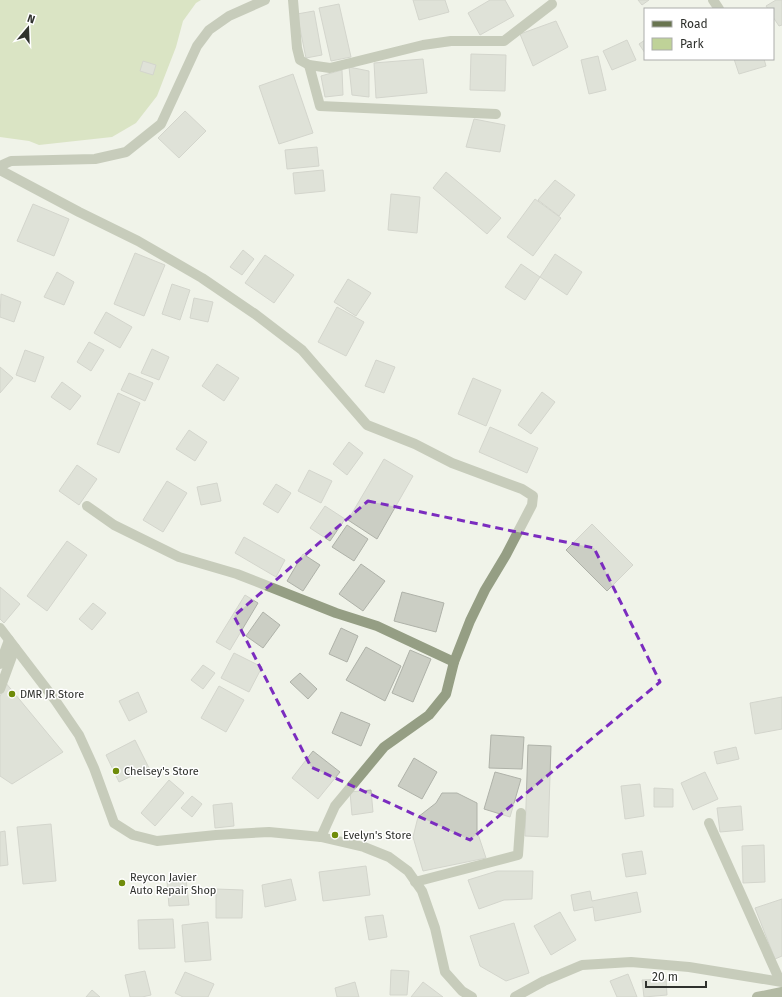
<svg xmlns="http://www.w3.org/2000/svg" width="782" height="997" font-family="'Fira Sans',sans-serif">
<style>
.green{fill:#bfd298}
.building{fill:#cbcec4;stroke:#afb2a9}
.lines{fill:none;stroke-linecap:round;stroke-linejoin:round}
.minor{stroke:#959e84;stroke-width:10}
.tertiary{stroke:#959e84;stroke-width:10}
.secondary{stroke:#697550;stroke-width:10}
.marked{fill:none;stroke:#7b2cbf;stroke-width:3;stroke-dasharray:8 5;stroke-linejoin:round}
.poi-dot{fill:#6f8c0a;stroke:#fff;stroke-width:1.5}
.labels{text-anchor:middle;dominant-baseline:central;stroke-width:3;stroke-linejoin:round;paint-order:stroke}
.poi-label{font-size:11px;fill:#2f312d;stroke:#fff;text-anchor:start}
</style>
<rect width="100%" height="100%" fill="#f0f3e9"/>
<!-- green -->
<path class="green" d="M0 0H201L196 3 183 21 176 47 157 96 136 123 112 137 39 145 29 141 0 137Z"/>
<!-- building -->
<g class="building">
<path d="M413 0H445L449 12 419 20Z"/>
<path d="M490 0H505L514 16 480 35 468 13Z"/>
<path d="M638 0H649L642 5Z"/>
<path d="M776 0H782V25L779 26 773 17V9H768L766 6Z"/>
<path d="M339 4 351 57 331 61 319 8Z"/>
<path d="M314 11 322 55 306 58 297 14Z"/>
<path d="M556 21 568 47 533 66 520 34Z"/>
<path d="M627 40 636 60 612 70 603 51Z"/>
<path d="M645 40V53L639 44Z"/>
<path d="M471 54 506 55 505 91 470 90Z"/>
<path d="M598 56 606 90 589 94 581 60Z"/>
<path d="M423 59 427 93 376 98 374 63Z"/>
<path d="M734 59H764L766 66 739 74Z"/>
<path d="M143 61 156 65 153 75 140 71Z"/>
<path d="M349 67 369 71V97L352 95Z"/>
<path d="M342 70 343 95 325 97 321 76Z"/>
<path d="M293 74 313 133 279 144 259 86Z"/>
<path d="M185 111 206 131 179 158 158 138Z"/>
<path d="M474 119 505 125 500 152 466 147Z"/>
<path d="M317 147 319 166 287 169 285 150Z"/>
<path d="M323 170 325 191 295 194 293 173Z"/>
<path d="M446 172 501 218 487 234 433 188Z"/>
<path d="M555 180 575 195 559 216 538 200Z"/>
<path d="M391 194 420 197 417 233 388 230Z"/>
<path d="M535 199 561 218 533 256 507 237Z"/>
<path d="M33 204 69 219 54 256 17 241Z"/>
<path d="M243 250 254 259 242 275 230 267Z"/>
<path d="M135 253 165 265 144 316 114 304Z"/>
<path d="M555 254 582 272 567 295 540 277Z"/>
<path d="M265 255 294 275 274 303 245 283Z"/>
<path d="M521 264 540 277 525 300 505 287Z"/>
<path d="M57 272 74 282 64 305 44 297Z"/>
<path d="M348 279 371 293 356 316 334 302Z"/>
<path d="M172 284 190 290 180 320 162 314Z"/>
<path d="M1 294 21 302 14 322 0 317Z"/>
<path d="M194 298 213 302 208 322 190 318Z"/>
<path d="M337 307 364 322 346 356 318 342Z"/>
<path d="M106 312 132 327 120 348 94 333Z"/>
<path d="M89 342 104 350 91 371 77 362Z"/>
<path d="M152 349 169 357 159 380 141 373Z"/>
<path d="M25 350 44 357 35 382 16 375Z"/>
<path d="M376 360 395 367 384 393 365 386Z"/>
<path d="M217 364 239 378 224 401 202 386Z"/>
<path d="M0 367 13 378 0 393Z"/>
<path d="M129 373 153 383 145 401 121 390Z"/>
<path d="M473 378 501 390 486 426 458 414Z"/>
<path d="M62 382 81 396 70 410 51 397Z"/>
<path d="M542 392 555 402 531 434 518 425Z"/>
<path d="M118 393 140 403 119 453 97 444Z"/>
<path d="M490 427 538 448 527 473 479 452Z"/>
<path d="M189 430 207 442 195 461 176 449Z"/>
<path d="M349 442 363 453 347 475 333 464Z"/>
<path d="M384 459 413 476 377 539 348 520Z"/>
<path d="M77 465 97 479 79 505 59 491Z"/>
<path d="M309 470 332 481 321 503 298 491Z"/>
<path d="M167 481 187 493 163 532 143 520Z"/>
<path d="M217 483 221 501 201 505 197 487Z"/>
<path d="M276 484 291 493 278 513 263 504Z"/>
<path d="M325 506 345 519 330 541 310 528Z"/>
<path d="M592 524 633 565 607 591 566 550Z"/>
<path d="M347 525 368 539 354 561 332 547Z"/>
<path d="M244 537 285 560 276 577 235 553Z"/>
<path d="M67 541 87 555 47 611 27 596Z"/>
<path d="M303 554 320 565 303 591 287 581Z"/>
<path d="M361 564 385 581 363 611 339 594Z"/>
<path d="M0 587 20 604 4 623 0 619Z"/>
<path d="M402 592 444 603 436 632 394 621Z"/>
<path d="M245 595 258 603 230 650 216 642Z"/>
<path d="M93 603 106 613 92 630 79 619Z"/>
<path d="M263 612 280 625 263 648 246 636Z"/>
<path d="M341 628 358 636 347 662 329 654Z"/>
<path d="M366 647 401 666 385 701 346 680Z"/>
<path d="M410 650 431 659 413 702 392 693Z"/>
<path d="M234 653 262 667 249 692 221 678Z"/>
<path d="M203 665 215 673 203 689 191 680Z"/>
<path d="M300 673 317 689 308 699 290 682Z"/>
<path d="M5 682 63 752 12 784 0 776V697Z"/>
<path d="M219 686 244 700 226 732 201 718Z"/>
<path d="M138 692 147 712 129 721 119 701Z"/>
<path d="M782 697V729L755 734 750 703Z"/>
<path d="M341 712 370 724 361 746 332 733Z"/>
<path d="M491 735 524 737 522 769 489 768Z"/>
<path d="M135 740 149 768 119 782 106 755Z"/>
<path d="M528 745 551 746 548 837 525 836Z"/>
<path d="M736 747 739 759 717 764 714 752Z"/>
<path d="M313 751 340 772 318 799 292 778Z"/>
<path d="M414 758 437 772 422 799 398 786Z"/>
<path d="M495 772 521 779 510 817 484 809Z"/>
<path d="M705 772 718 799 693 810 681 783Z"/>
<path d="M169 780 184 793 155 826 141 813Z"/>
<path d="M640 784 644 816 625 819 621 786Z"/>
<path d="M654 788 673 789V807H654Z"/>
<path d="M371 790 373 812 352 815 350 792Z"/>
<path d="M442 793H457L477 803V831L486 858 423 871 413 837 418 817 436 803Z"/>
<path d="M192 796 202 804 192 817 181 808Z"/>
<path d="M232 803 234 826 215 828 213 805Z"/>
<path d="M741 806 743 830 720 832 717 808Z"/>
<path d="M51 824 56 881 23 884 17 827Z"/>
<path d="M5 831 8 865 0 866V832Z"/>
<path d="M764 845 765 882 743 883 742 846Z"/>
<path d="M642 851 646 874 626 877 622 854Z"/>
<path d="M366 866 370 895 323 901 319 872Z"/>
<path d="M497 871H533L532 899 504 900 479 909 468 880Z"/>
<path d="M186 879 189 905 169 906 167 881Z"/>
<path d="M291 879 296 900 265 907 262 885Z"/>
<path d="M216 889 243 890 242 918H216Z"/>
<path d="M590 891 592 901 637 892 641 912 595 921 593 907 574 911 571 895Z"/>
<path d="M782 899V956L775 959 755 908Z"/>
<path d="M560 912 576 940 551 955 534 926Z"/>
<path d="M383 915 387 937 369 940 365 917Z"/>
<path d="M173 919 175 948 139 949 138 920Z"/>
<path d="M208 922 211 960 185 962 182 925Z"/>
<path d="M514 923 529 973 506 981 480 966 470 936Z"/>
<path d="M391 970 409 971 407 995H390Z"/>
<path d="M145 971 151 995 142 997H130L125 975Z"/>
<path d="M185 972 214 984 208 997H183L175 993Z"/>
<path d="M628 974 637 997H617L610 981Z"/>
<path d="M666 979 667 995 644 997 642 980Z"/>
<path d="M355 982 359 997H337L335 988Z"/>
<path d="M423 982 443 997H411Z"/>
<path d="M92 990 100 997H86Z"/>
</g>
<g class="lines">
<!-- minor -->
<g class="minor">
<path d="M293 0 297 48 300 60 309 65 330 68 423 45 451 41H504L552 4"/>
<path d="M713 0 719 9"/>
<path d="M309 65 320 106 496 114"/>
<path d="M0 166 11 161 95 159 126 152 161 124 197 46 209 30 229 16 265 0"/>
<path d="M0 170 79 212 138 241 202 278 255 314 302 350 367 425 415 444 452 463 522 489 533 496 532 505 506 555 485 590 470 621 454 662 446 694 429 715 384 747 335 806 321 837"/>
<path d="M87 506 114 525 179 557 237 574 336 613 377 626 454 662"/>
<path d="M0 664 9 640"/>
<path d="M0 689 15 648"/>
<path d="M709 823 780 981"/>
<path d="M415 882 518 855 521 813"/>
</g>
<!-- tertiary -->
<g class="tertiary">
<path d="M0 628 55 700 79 735 94 768 114 823 133 835 157 841 216 835 269 832 321 837 364 847 389 857 408 871 422 891 435 928 445 972 462 991 472 997"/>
<path d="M515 997 544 981 582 965 631 962 689 967 782 982"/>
</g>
<!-- secondary -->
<path class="secondary" d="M757 997 782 992"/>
</g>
<!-- marked area -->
<path d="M0 0H782V997H0ZM368 501 594 548 660 682 470 840 311 767 234 616Z" fill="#f0f3e9" fill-opacity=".55" fill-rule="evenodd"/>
<path class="marked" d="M368 501 594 548 660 682 470 840 311 767 234 616Z"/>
<!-- markers -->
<g class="poi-dot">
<circle cx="12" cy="694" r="4"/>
<circle cx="116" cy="771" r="4"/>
<circle cx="335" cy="835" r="4"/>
<circle cx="122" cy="883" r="4"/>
</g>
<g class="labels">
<!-- poi labels -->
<g class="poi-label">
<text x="20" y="694">DMR JR Store</text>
<text x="124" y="771">Chelsey's Store</text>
<text x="343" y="835">Evelyn's Store</text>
<text x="130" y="877">Reycon Javier<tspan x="130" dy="13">Auto Repair Shop</tspan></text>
</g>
</g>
<!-- legend -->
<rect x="644" y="8" width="130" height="52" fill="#ffffff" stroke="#acadab"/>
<rect x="652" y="21" width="20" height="6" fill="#697550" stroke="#acadab"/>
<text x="680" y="28" font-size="12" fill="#2f312d">Road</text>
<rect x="652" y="38" width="20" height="12" fill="#bfd298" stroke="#acadab"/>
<text x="680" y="48" font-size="12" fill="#2f312d">Park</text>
<!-- north arrow -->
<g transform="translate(28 28) rotate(19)" stroke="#ffffff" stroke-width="3" paint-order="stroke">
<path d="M0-3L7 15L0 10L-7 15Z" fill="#2f312d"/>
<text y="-6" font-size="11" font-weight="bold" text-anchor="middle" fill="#2f312d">N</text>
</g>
<!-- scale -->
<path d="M646 981v6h60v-6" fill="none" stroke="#2f312d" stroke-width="2"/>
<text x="652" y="981" font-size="12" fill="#2f312d" stroke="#ffffff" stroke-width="3" paint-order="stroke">20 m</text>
</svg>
